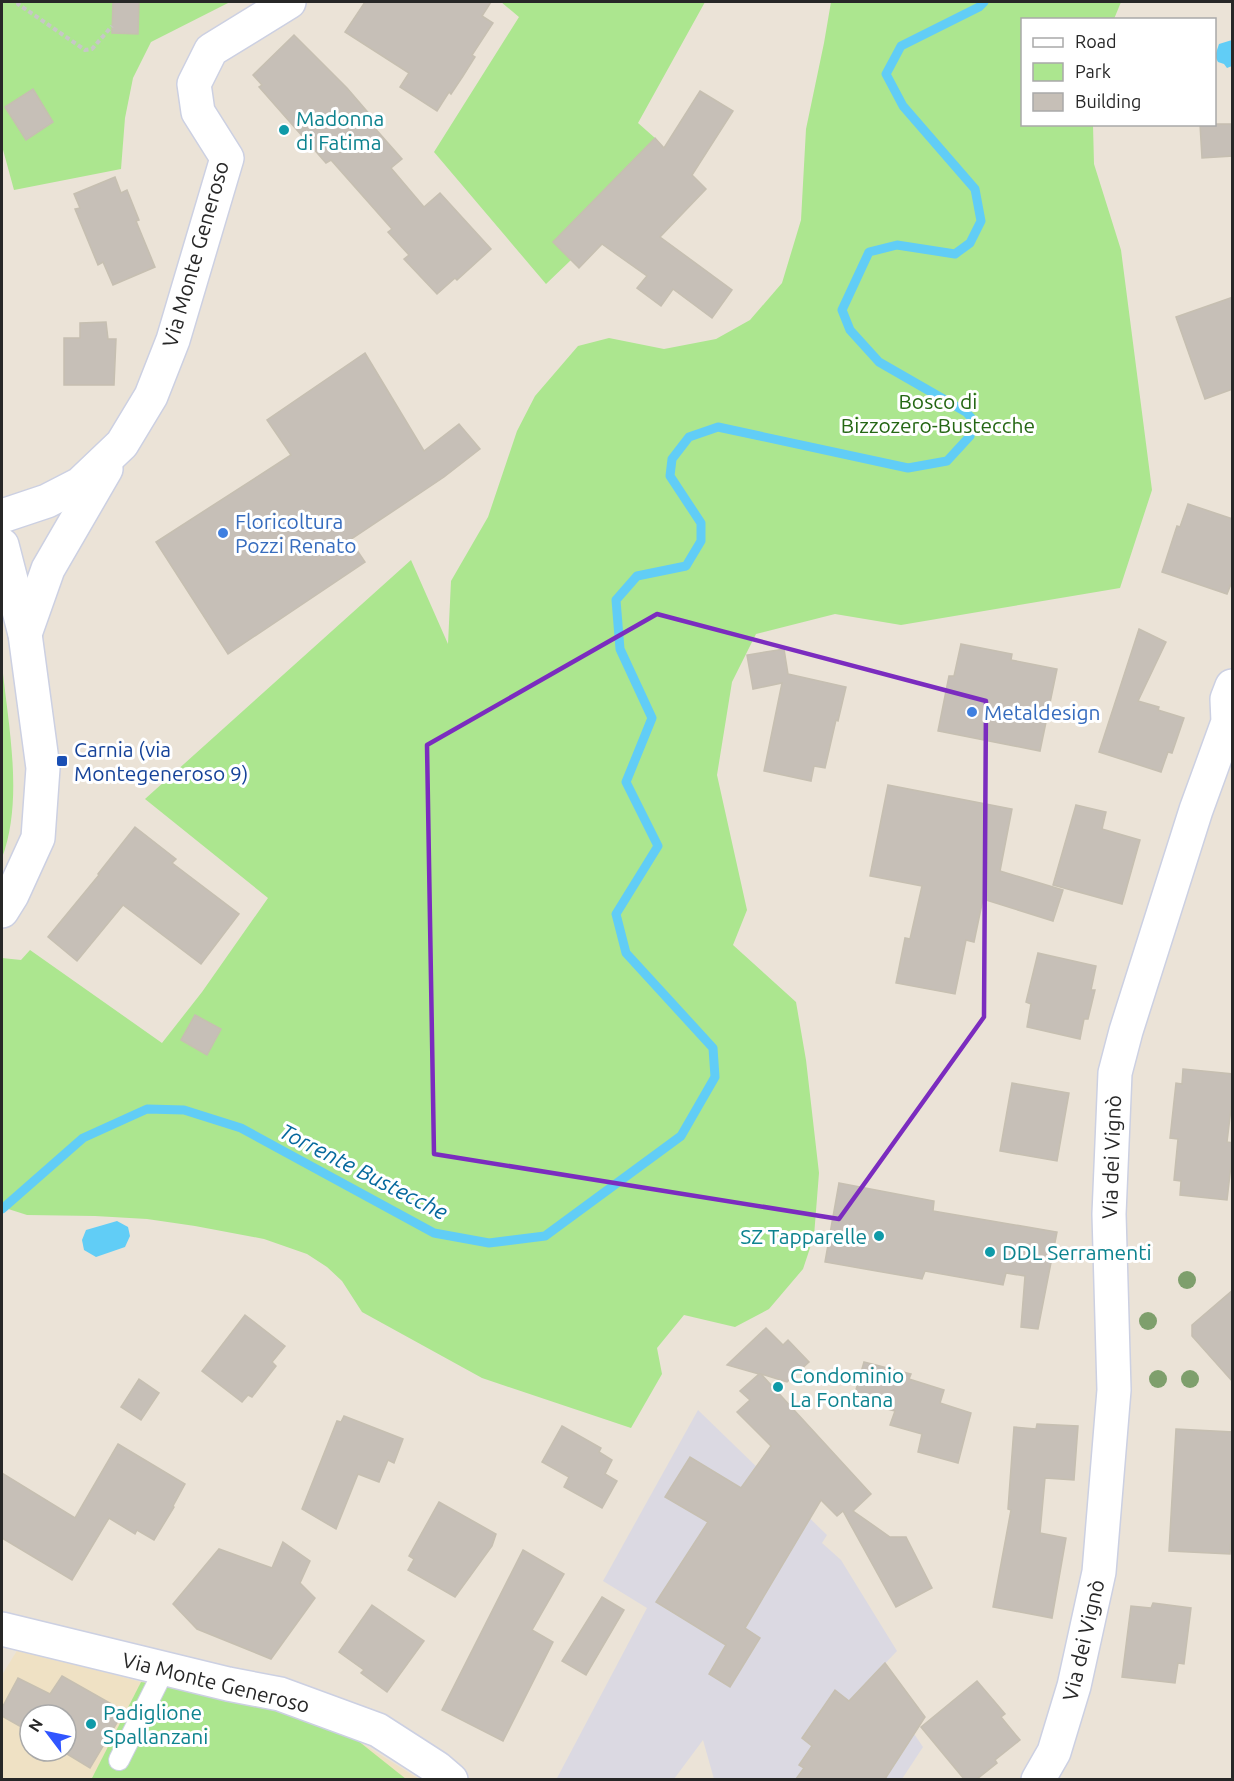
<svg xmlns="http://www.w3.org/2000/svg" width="1234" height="1781" font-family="Ubuntu,sans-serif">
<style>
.industrial{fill:#dbd9e2}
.education{fill:#efe1c4;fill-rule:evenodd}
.green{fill:#ace68f}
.water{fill:#61cdf6}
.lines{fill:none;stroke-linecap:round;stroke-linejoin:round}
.stream{stroke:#61cdf6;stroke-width:9}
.building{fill:#c6bfb7;stroke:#c6bfb1;stroke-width:1.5}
.lane-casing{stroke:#ccd0e2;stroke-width:22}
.street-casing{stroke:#ccd0e2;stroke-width:36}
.path{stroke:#c7c7c7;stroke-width:4;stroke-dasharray:4.5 3;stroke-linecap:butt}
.lane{stroke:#fff;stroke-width:20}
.street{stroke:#fff;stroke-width:33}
.tree{fill:#7e9f6c}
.marked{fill:none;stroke:#7b2cbf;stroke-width:4.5;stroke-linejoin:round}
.culture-dot{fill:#0f9aa8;stroke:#fff;stroke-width:2}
.shop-dot{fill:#3f7fe0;stroke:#fff;stroke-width:2}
.transit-dot{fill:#1a4fb4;stroke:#fff;stroke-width:2}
.labels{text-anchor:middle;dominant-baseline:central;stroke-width:6;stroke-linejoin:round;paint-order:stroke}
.culture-label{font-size:21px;fill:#0d838f;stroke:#fff;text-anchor:start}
.street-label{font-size:21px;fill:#272727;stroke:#fff}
.park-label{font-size:21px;fill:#256714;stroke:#fff}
.shop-label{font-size:21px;fill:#366cbe;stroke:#fff;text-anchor:start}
.transit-label{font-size:21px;fill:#164399;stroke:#fff;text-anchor:start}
.water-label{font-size:22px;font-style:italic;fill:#05689d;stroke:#fff}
</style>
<rect width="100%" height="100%" fill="#ebe3d7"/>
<!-- industrial -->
<path class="industrial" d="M698 1410 827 1535 822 1543 841 1560 897 1651 874 1675 923 1747 902 1779H714L703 1740 674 1779 556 1780 647 1608 603 1581Z"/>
<!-- education -->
<path class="education" d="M18 1649 141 1682 159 1680 355 1739 419 1779 2 1780V1675ZM30 1715H66V1751H30Z"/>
<!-- green -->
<g class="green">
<path d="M2 2H230L151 42 133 78 125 118 121 169 14 190 2 146Z"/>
<path d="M501 2H705L638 123 655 138 553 242 571 260 546 284 434 152 519 17Z"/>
<path d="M831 2H1121L1114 19 1022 20V124L1093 125 1094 164 1121 250 1152 490 1120 588 901 625 835 614 756 634 732 682 717 775 747 910 733 945 796 1002 806 1060 819 1173 814 1236 803 1269 769 1309 735 1327 684 1315 657 1348 662 1374 631 1428 482 1378 362 1312 342 1281 327 1267 307 1254 264 1239 195 1226 147 1219 95 1216 27 1215 2 1207V958L21 960 30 950 162 1043 202 992 268 898 145 799 411 560 448 644 451 581 488 517 517 431 535 396 578 346 609 338 664 349 716 339 750 320 782 283 801 220 806 129 824 43Z"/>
<path d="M2 664C8 725 24 799 2 858Z"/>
<path d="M141 1682 193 1689 279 1710 352 1736 406 1779 91 1780Z"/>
</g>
<!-- water -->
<g class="water">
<path d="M1232 40V66L1227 68 1224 64 1218 62 1215 56 1219 44Z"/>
<path d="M117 1221 128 1227 130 1236 125 1247 96 1257 84 1250 82 1240 86 1230Z"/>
</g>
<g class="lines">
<!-- stream -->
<path class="stream" d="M2 1209 83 1138 147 1109 184 1110 241 1128 434 1233 489 1243 545 1236 681 1136 715 1077 713 1048 626 953 616 914 658 846 626 782 652 718 620 649 616 600 637 576 686 566 701 541V523L670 476 672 459 689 437 718 427 908 468 947 461 970 436 974 421 966 412 879 362 850 330 842 310 869 252 897 245 955 254 970 243 981 221 975 189 903 106 886 74 901 46 979 7 984 2"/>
</g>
<!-- building -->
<g class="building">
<path d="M113 2H139L138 34 112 33Z"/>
<path d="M365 2H491L482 16 493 23 472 55 475 57 463 76 451 94 449 92 437 111 400 87 409 73 345 32Z"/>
<path d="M294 35 347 88 377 123 373 126 402 159 391 168 424 207 440 193 491 249 457 280 455 278 437 294 404 259 409 255 388 232 392 229 331 160 326 163 259 87 262 85 253 75Z"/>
<path d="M33 89 53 122 26 140 5 107Z"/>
<path d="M700 91 733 111 692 175 706 189 660 237 732 290 712 318 673 289 661 306 637 288 647 276 602 244 579 268 553 242 655 138 664 148Z"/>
<path d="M1200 124H1233V156L1202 158Z"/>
<path d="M115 177 121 193 127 190 139 220 136 221 155 267 113 285 103 262 98 265 75 209 80 208 74 194Z"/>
<path d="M1233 297V389L1205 399 1176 317Z"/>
<path d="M106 322 108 339H116L114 385H64V338H80V323Z"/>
<path d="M365 353 424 451 459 424 480 449 444 477 350 540 365 562 228 654 156 542 291 455 267 420Z"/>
<path d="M1188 504 1233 519V579L1227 594 1162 572 1177 526 1180 527Z"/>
<path d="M1139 629 1166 642 1138 701 1159 707 1158 710 1184 718 1172 753 1168 752 1161 772 1099 752Z"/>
<path d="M961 644 1012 654 1011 660 1057 669 1040 751 938 731 949 676H954Z"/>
<path d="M784 649 788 674 846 687 838 721 836 720 825 768 814 766 811 781 764 771 782 683 753 689 747 655Z"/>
<path d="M888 785 1012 809 1000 871 1063 890 1053 921 983 899 974 942 966 940 955 994 896 983 905 938 910 939 922 886 870 876Z"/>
<path d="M1076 805 1106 812 1102 829 1140 840 1122 904 1053 885Z"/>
<path d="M135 827 176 859 172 863 239 914 201 964 123 905 77 961 48 937 99 875 98 874Z"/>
<path d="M1038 953 1096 966 1091 990H1095L1088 1019H1084L1080 1039 1027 1027 1031 1004 1026 1002Z"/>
<path d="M195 1015 221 1029 207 1055 181 1040Z"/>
<path d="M1183 1069 1233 1074V1092L1227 1142 1233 1143V1148L1227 1200 1180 1195 1181 1181 1174 1180 1178 1139 1170 1138 1176 1083 1182 1084Z"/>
<path d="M1012 1083 1069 1093 1057 1161 1000 1151Z"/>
<path d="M839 1183 934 1201 933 1211 1057 1232 1038 1329 1021 1327 1025 1276 1006 1273 1003 1285 925 1271 922 1279 825 1262Z"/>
<path d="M1233 1290V1382L1192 1336V1325Z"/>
<path d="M245 1315 285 1346 272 1362 276 1366 252 1397 248 1395 242 1402 202 1371Z"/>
<path d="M766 1328 783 1345 788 1340 809 1362 787 1382 761 1374 871 1494 853 1511 890 1537H906L932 1588 896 1607 843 1511 837 1516 821 1500 745 1628 760 1638 730 1687 709 1674 726 1645 656 1602 708 1522 665 1497 690 1457 741 1488 771 1446 737 1412 750 1400 740 1391 759 1374 727 1365Z"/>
<path d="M864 1362 911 1374 909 1379 944 1390 940 1403 971 1413 958 1463 918 1452 922 1434 890 1425 895 1411 853 1400Z"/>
<path d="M139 1379 159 1393 141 1420 121 1407Z"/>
<path d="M344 1416 403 1439 394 1463 388 1460 379 1482 358 1474 336 1529 302 1509 337 1421 341 1422Z"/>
<path d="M1037 1424 1078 1426 1074 1480 1045 1478 1040 1533 1066 1538 1052 1618 993 1607 1011 1510 1008 1509 1014 1427 1036 1429Z"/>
<path d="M562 1426 601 1448 599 1452 612 1460 605 1474 617 1481 602 1508 564 1487 569 1477 542 1462Z"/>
<path d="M1176 1429 1233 1432V1510L1230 1554 1169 1551Z"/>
<path d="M118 1444 185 1484 173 1506 174 1507 154 1540 137 1530 135 1534 109 1518 72 1580 2 1538V1473L75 1518Z"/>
<path d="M439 1502 496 1534 492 1546 455 1597 408 1570 414 1559 409 1556Z"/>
<path d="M283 1542 310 1561 300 1583 315 1598 271 1659 197 1629 173 1604 219 1549 272 1568Z"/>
<path d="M523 1550 564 1574 532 1630 553 1642 503 1741 442 1710Z"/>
<path d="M602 1597 624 1610 586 1675 562 1661Z"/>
<path d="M1153 1603 1191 1608 1184 1664 1178 1663 1175 1683 1122 1677 1131 1606 1151 1608Z"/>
<path d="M372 1605 424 1641 387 1692 361 1673 364 1670 339 1652Z"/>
<path d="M885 1663 925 1717 885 1779H796L804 1768 799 1765 812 1746 802 1738 835 1690 849 1701Z"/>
<path d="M62 1676 124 1711 90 1768 62 1751H66V1715H30V1732L2 1716V1708L18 1678 50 1694Z"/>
<path d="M977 1681 1005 1714 1001 1717 1020 1740 995 1760 997 1763 977 1779H964L921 1727Z"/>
</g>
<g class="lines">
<defs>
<path id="lane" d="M119 1760 165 1668"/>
<g id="street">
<path d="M2 516 47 501 80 484 122 444 151 396 173 340 227 158 198 112 194 84 211 50 289 2"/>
<path d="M2 545 25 634 43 768 38 838 12 895 2 911"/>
<path d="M25 634 48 569 106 469"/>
<path d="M2 1629 228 1684 280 1694 378 1730 437 1768 451 1780"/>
<path d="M1038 1780 1054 1752 1074 1686 1099 1572 1114 1390 1109 1214 1115 1073 1126 1031 1196 810 1228 722 1227 699 1232 686"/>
</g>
</defs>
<!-- lane casing -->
<use href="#lane" class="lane-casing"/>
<!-- street casing -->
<use href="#street" class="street-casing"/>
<!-- path -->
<path class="path" d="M19 2 18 4 85 50 92 49 112 26"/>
<!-- lane -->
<use href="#lane" class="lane"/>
<!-- street -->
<use href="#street" class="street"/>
</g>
<!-- trees -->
<g class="tree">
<circle cx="1187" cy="1280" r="9"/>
<circle cx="1148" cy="1321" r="9"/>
<circle cx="1158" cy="1379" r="9"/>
<circle cx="1190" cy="1379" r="9"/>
</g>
<!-- marked area -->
<path class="marked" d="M657 614 986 701 984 1017 839 1219 434 1154 427 745Z"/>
<!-- markers -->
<g class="culture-dot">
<circle cx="284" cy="130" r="6"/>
<circle cx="879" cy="1236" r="6"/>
<circle cx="990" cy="1252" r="6"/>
<circle cx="778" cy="1387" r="6"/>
<circle cx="91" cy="1724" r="6"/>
</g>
<g class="shop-dot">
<circle cx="223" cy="533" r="6"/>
<circle cx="972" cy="712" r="6"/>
</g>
<rect class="transit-dot" x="56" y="755" width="12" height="12" rx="3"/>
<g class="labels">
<!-- culture labels -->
<g class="culture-label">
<text x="296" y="118">Madonna<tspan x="296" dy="24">di Fatima</tspan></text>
<text x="867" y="1236" text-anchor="end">SZ Tapparelle</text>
<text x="1002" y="1252">DDL Serramenti</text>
<text x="790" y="1375">Condominio<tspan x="790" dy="24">La Fontana</tspan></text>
<text x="103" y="1712">Padiglione<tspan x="103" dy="24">Spallanzani</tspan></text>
</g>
<!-- street labels -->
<g class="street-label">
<text transform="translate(195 254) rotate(-74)">Via Monte Generoso</text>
<text transform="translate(1111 1157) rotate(-88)">Via dei Vignò</text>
<text transform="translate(1083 1640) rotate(-77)">Via dei Vignò</text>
<text transform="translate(216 1682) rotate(14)">Via Monte Generoso</text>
</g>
<!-- park labels -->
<g class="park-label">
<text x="938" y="401">Bosco di<tspan x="938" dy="24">Bizzozero-Bustecche</tspan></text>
</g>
<!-- shop labels -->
<g class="shop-label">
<text x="235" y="521">Floricoltura<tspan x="235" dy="24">Pozzi Renato</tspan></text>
<text x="984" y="712">Metaldesign</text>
</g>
<!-- transit labels -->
<g class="transit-label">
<text x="74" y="749">Carnia (via<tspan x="74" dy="24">Montegeneroso 9)</tspan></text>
</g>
<!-- water labels -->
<g class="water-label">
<text transform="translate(364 1171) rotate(27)">Torrente Bustecche</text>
</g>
</g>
<!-- border -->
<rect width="1234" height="1781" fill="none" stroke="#272727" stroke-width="6"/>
<!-- legend -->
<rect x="1021" y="18" width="195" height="108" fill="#ffffff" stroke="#a9a9a9" stroke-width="1.5"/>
<rect x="1033" y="38" width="30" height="9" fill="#ffffff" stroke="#a9a9a9" stroke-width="1.5"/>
<text x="1075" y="48" font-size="18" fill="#272727">Road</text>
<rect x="1033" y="63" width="30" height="18" fill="#ace68f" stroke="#a9a9a9" stroke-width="1.5"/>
<text x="1075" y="78" font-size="18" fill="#272727">Park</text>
<rect x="1033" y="93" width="30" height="18" fill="#c6bfb7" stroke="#a9a9a9" stroke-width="1.5"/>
<text x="1075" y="108" font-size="18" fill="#272727">Building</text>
<!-- north arrow -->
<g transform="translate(48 1733) rotate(302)"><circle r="28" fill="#ffffff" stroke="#a9a9a9" stroke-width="1.5"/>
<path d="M0-4.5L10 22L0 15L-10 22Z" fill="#3055ff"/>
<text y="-9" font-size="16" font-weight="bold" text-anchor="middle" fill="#272727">N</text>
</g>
</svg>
